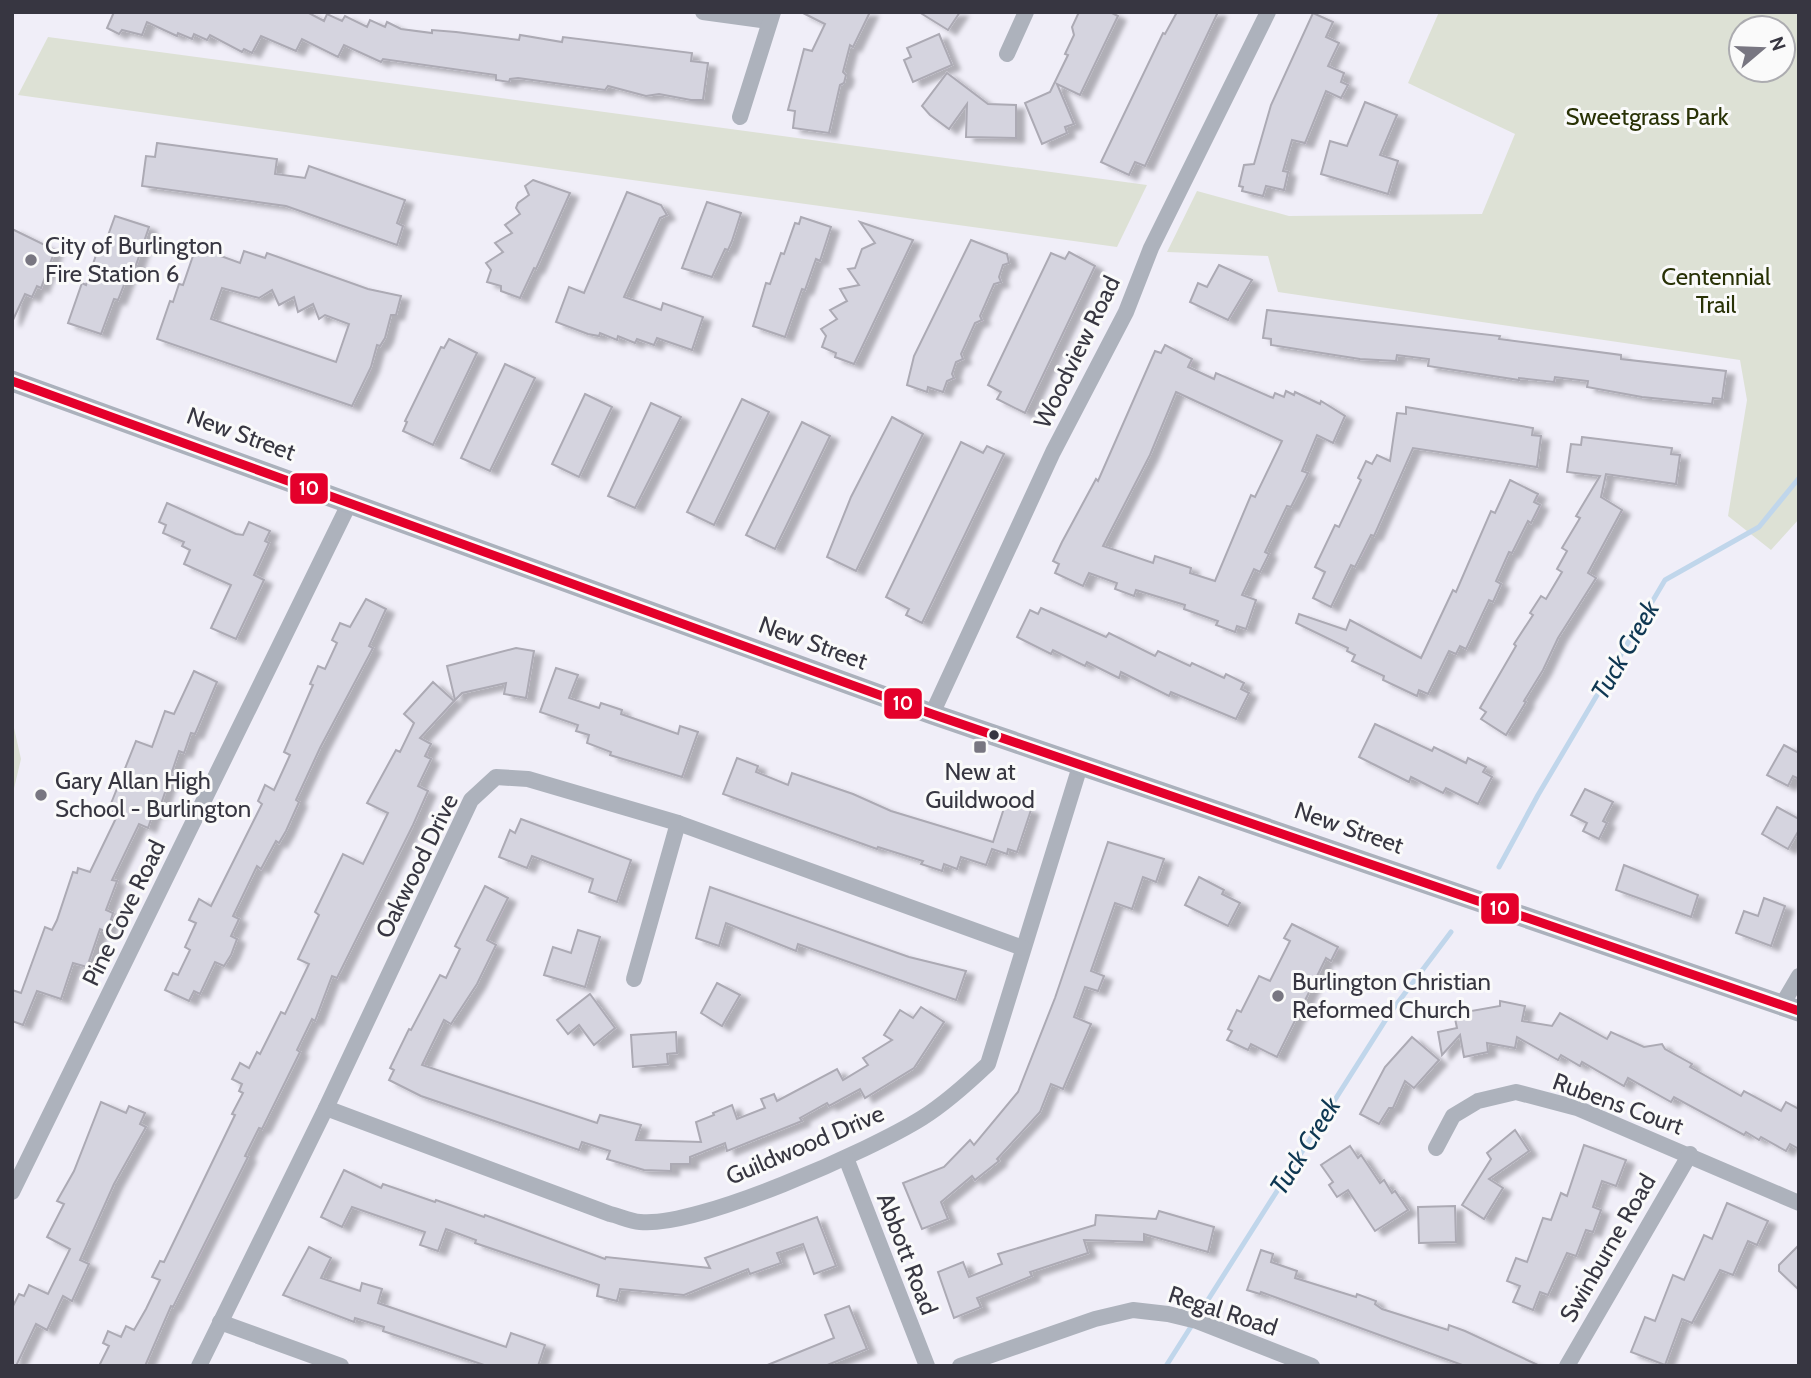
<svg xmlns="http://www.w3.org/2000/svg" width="1811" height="1378" font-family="Cabin,sans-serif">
  <defs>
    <filter id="shadow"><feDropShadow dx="8" dy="4.5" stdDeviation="2" flood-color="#0004"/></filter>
  </defs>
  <rect width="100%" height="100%" fill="#f0eef8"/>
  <g fill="#dde1d5" fill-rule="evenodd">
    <path d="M1439,12H1799V519L1771,550L1728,516L1747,400L1740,360L1278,292L1268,256L1167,252L1197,191L1289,216L1482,214L1515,134L1408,83ZM1741,28H1783V70H1741Z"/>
    <path d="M48,37L1147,185L1117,247L18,95Z"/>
    <path d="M12,719L21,759L12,797Z"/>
  </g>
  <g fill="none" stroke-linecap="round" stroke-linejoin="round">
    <g stroke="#c0d6eb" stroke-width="5">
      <path d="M1499,867L1538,795L1665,580L1759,527L1799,478"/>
      <path d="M1166,1366L1390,1013L1451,932"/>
    </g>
  </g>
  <g fill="#d5d4df" stroke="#acaab4" stroke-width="2" fill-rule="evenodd" filter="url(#shadow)">
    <path d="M114,12H307L324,21L327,14L342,21L345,16L367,27L370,20L385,27L387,22L401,29L432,33V30L456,32L519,40L520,35L562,42L563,37L692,53L691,61L708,63L703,100H691L659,94L646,96L608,86L605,90L518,78L510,79L509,82L496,80V75L383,59L381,62L344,45L338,57L302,39L296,51L261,36L252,53L244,49L242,52L210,35L207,40L194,34L192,39L178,33L177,36L147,22L142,35L122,30L119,34L107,28Z"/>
    <path d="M801,12H870L853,47L850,45L843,72L846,75L844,83L840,85L829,133L793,128L795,111L788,110L804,49L812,51L825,24Z"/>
    <path d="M919,12H960L948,30Z"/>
    <path d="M1079,12H1110L1118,16L1080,95L1057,84L1074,124L1065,127L1067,133L1042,144L1025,103L1050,92L1068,55L1065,54L1074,35L1072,27Z"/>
    <path d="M1177,12H1218L1145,166L1135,162L1129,175L1101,162L1163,33L1165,34Z"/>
    <path d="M1313,13L1333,22L1326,37L1339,43L1328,66L1344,73L1341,82L1348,85L1341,98L1326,91L1305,143L1292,140L1283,171L1288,172L1284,190L1266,186L1263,196L1242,191L1243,187L1239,186L1244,165L1254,164L1271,105Z"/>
    <path d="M939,34L952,65L913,82L904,60L911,57L907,48Z"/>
    <path d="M947,73L988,104L1016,105V138L966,137L967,104L949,129L930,115L922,106Z"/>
    <path d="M1365,102L1397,115L1380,155L1398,161L1388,194L1321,174L1330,141L1347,146Z"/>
    <path d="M157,143L277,159L275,174L305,178L309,166L405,200L397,223L403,226L397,245L286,206L142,186L146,156L155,157Z"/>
    <path d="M533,180L570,193L536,269L534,268L520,298L501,291V286L487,282L491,270L486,263L503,252L495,243L512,233L505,225L520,214L516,208L518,203L529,195L525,186Z"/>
    <path d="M627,192L661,205L667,215L660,218L624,297L661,310L663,303L703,317L692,350L657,338L654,345L637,339L635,343L618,336L617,340L600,333L599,336L588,334L556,322L569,287L584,293Z"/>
    <path d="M707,202L741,213L732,241L728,250L725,249L712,277L682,268Z"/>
    <path d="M115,216L149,227L135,268L131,267L118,300L114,299L101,334L68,323L82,283L86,285L98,249L101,250L106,241Z"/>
    <path d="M801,217L831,227L820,261L816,259L805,290L802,289L785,337L753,326L766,283L770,284L781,253L784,254L795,223L799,224Z"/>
    <path d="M860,222L913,240L854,364L835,357L836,353L822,347L826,336L821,329L837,319L830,310L847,301L840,289L859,285L848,269L855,268L862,249L875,243Z"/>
    <path d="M12,229L55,250L41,288L37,286L32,297L25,294L12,322Z"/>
    <path d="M971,240L1007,254L1009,263L1003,265L999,277L1001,282L994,284L980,316L982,320L975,323L961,354L963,359L956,362L952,374L954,378L947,381L943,392L928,387L927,392L907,385L914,356Z"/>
    <path d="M196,247L240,263L244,251L265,258L267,253L368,289L401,296L396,315H391L385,338L380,346L377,345L371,367L352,406L157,339L170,301L173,302L179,284L183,285ZM222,288L259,298L272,290L279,305L294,297L298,312L313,304L319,319L325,315L349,324L336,362L211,319Z"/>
    <path d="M1069,252L1095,266L1025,413L997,399L1001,392L988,385L1051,253L1065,259Z"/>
    <path d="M1219,265L1252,280L1228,320L1190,302L1198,283L1207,287Z"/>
    <path d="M1267,310L1500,336L1499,339L1621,355V359L1726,371L1722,399L1713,398L1712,404L1642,397L1587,387L1588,381L1555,377L1554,382L1519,378V380L1428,366L1429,359L1397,355L1396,361L1360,359L1271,345V339L1263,338Z"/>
    <path d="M449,339L477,353L433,445L403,431L407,422L405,421L441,347L444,348Z"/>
    <path d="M1165,345L1192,359L1188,367L1214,379L1216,373L1273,398L1275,393L1284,397L1286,391L1294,395L1295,392L1320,404L1321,401L1345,416L1333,443L1317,435L1302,471L1308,473L1291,507L1287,506L1265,552L1269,554L1260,572L1254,569L1242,595L1256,600L1246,629L1237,626L1235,632L1216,625L1218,621L1184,609L1185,605L1136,590L1134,596L1115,589L1117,583L1089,573L1083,586L1055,573L1059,564L1053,561L1062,542L1096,479L1098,481L1155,351L1161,353ZM1176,392L1282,441L1255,497L1251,495L1215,581L1190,573L1191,568L1155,556L1153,563L1103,546L1150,455Z"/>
    <path d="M505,364L535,378L490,471L461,458Z"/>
    <path d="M585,394L612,407L579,477L552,464Z"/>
    <path d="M742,399L769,412L714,525L687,512Z"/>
    <path d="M651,403L681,417L635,508L608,496Z"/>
    <path d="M1406,407L1533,428L1532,435L1541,436L1537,467L1413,448L1374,536L1371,535L1355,567L1351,565L1331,607L1313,598L1325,572L1315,567L1335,525L1339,527L1361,480L1358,478L1366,461L1372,464L1377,455L1390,461L1397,413L1406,414Z"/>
    <path d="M892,417L923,434L856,571L827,557L851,497Z"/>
    <path d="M802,422L830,436L775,549L746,535Z"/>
    <path d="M1582,437L1672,448L1671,454L1680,455L1676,484L1606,474L1601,497L1622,510L1588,573L1596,578L1558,638L1543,670L1524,701L1526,702L1506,735L1481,719L1486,712L1480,708L1516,646L1514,644L1533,615L1530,613L1541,596L1546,599L1562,572L1557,569L1567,551L1562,548L1580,518L1576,516L1600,476L1567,472L1571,444L1581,445Z"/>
    <path d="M961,442L983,453L987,446L1004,454L922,623L906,615L909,609L886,597Z"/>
    <path d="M1510,480L1538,494L1534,502L1540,505L1531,523L1528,521L1512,553L1509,552L1496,581L1501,584L1493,602L1489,600L1466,649L1460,646L1456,654L1449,651L1428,694L1419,690L1417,696L1383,680L1384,676L1352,661L1355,655L1347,651L1348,648L1296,623L1299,614L1346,630L1350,620L1421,658L1453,590L1456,592L1491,511L1495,513Z"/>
    <path d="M167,503L236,534L243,535L249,522L270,531L265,541L269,543L254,575L264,580L236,639L211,628L231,585L184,564L190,550L182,546L184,542L163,533L166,525L159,522Z"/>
    <path d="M366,599L386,609L369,646L373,648L320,748L296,800L299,802L286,831L279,843L276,841L261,869L257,866L233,916L239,919L231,936L237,939L231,955L224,966L215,962L200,994L194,991L189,1001L165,990L173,973L178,975L190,950L185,947L196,923L189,920L199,899L211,906L262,804L258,801L265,785L274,790L290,755L284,752L313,685L310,684L318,666L325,669L337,643L332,640L340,623L350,627Z"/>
    <path d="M1041,608L1106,637L1109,633L1155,656L1158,651L1190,666L1192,663L1224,678L1226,674L1244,683L1241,689L1249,693L1236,719L1171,692L1169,696L1121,672L1119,678L1087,662L1085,666L1053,650L1051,654L1017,637L1030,610L1038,614Z"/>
    <path d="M516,648L534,651L526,698L504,694L506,683L462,693L455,700L447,666Z"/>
    <path d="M556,668L578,675L569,698L599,708L601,703L622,710L621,714L678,734L680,726L698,732L682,777L610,755L611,752L587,743L589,735L576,731L578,725L540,712Z"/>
    <path d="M194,671L217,682L195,734L191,733L184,753L179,751L158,813L154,811L148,828L139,824L112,880L117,881L106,910L113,913L107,932L100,929L87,967L73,963L61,999L37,991L23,1025L12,1021V990L21,993L45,927L52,930L57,920L73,872L77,873L78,868L90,872L118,814L108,811L136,741L152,747L165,711L174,714Z"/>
    <path d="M433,682L454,701L420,738L431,744L425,756L431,759L418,786L428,791L413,825L337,978L332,976L315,1021L312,1019L297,1050L300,1052L262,1129L259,1128L245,1156L248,1157L173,1307L171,1306L145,1366H99L109,1346L103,1343L108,1331L121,1337L126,1326L134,1330L146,1309L160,1280L152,1277L160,1261L164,1262L235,1115L232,1114L243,1093L239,1091L242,1084L232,1079L240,1063L249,1068L257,1052L260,1054L281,1012L285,1014L309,964L298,959L319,915L315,912L343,854L363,864L388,813L367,803L396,750L400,752L414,723L404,714Z"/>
    <path d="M1375,724L1432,751L1434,747L1466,763L1468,758L1486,767L1483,772L1492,777L1478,804L1446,788L1443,793L1411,777L1409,782L1359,757Z"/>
    <path d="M1784,745L1799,753V779L1793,776L1788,786L1767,775Z"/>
    <path d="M737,758L758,766L756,772L788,785L792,773L853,794L891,811L993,842L1006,802L1031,810L1017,852L1008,849L1007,854L992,849L986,865L961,857L957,869L944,864L942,871L921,864L923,861L878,847L877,849L723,794Z"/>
    <path d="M1585,789L1613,802L1603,821L1607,823L1599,839L1583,831L1587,823L1571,815Z"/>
    <path d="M1777,807L1799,819V830L1788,849L1762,834Z"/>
    <path d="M521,819L631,860L617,902L589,892L593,879L532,856L527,868L499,857L510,830L515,833Z"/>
    <path d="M1108,842L1164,859L1156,882L1143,877L1132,909L1115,903L1091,971L1104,976L1098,991L1085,987L1074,1017L1091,1024L1063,1089L1051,1084L1040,1112L997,1159L999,1161L975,1180L972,1176L941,1202L948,1219L922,1229L903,1183L944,1167L970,1140L974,1145L1018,1092L1055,998Z"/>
    <path d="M1624,865L1698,895L1691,917L1616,890Z"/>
    <path d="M1199,877L1224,890L1222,894L1240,903L1228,926L1185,905Z"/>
    <path d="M485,886L508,898L487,940L496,945L477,984L451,1024L444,1020L422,1065L597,1123L600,1115L641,1125L636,1140L701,1142L696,1122L714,1115L713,1113L732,1105L737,1119L765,1108L761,1099L774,1094L777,1101L837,1069L843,1080L868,1065L863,1058L892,1040L884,1035L900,1010L913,1018L921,1007L944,1022L914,1068L865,1098L860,1089L829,1106L827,1103L800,1118L802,1121L727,1151L725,1143L690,1157V1164H671V1171L644,1170L607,1159L610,1151L582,1142L579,1150L421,1096L389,1080L394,1070L390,1068L409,1029L411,1030L440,975L446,978L460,949L455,946Z"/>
    <path d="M710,887L909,957L966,971L956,1000L798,944L796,951L726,923L719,946L696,938Z"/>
    <path d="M1764,898L1785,906L1771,946L1736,933L1744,911L1758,916Z"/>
    <path d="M1292,924L1338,947L1331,961L1326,958L1277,1057L1251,1044L1248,1050L1227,1040L1232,1031L1228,1029L1237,1010L1241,1012L1259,976L1270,981L1290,941L1284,938Z"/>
    <path d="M578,930L600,937L585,987L544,975L553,947L571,953Z"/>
    <path d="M717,983L740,995L722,1026L701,1013Z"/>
    <path d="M590,994L615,1028L594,1045L579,1025L568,1034L557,1020Z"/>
    <path d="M1500,1001L1525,1006L1522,1021L1552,1026L1560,1013L1607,1039L1611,1032L1644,1047L1662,1044L1665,1049L1692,1064L1690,1067L1741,1096L1744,1091L1781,1111L1786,1102L1799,1109V1149L1790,1144L1786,1151L1761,1137L1759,1140L1746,1132L1744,1135L1674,1097L1671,1102L1628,1078L1624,1086L1582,1062L1580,1066L1561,1055L1558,1060L1517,1037L1515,1048L1487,1043L1488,1052L1464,1057L1460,1035L1442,1055L1438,1032L1457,1028L1454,1014L1500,1006Z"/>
    <path d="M676,1032L677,1053L667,1054L668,1064L633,1067L631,1035Z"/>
    <path d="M1412,1037L1439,1060L1414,1088L1405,1081L1393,1108H1389L1379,1124L1360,1114L1385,1067Z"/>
    <path d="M101,1102L126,1113L129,1106L145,1113L140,1124L146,1127L114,1184L80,1260L89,1264L72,1301L63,1296L47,1330L36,1324L16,1366H12V1308L19,1294L24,1296L29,1285L48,1294L70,1249L47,1237L64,1204L57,1201L74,1171Z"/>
    <path d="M1515,1130L1529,1151L1489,1179L1503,1188L1484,1219L1462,1205L1491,1159L1487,1153Z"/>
    <path d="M1584,1145L1626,1160L1616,1186L1602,1181L1593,1207L1601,1210L1593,1232L1586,1230L1576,1256L1567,1253L1548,1295L1540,1292L1533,1310L1513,1302L1520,1286L1507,1281L1516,1258L1527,1262L1543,1218L1551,1220L1561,1193L1567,1196Z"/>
    <path d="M1350,1146L1358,1158L1361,1155L1380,1183L1384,1180L1392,1193L1395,1191L1408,1210L1375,1231L1348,1190L1337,1197L1329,1185L1333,1182L1321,1165Z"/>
    <path d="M344,1170L381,1188L383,1184L435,1202L436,1200L484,1217L485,1215L605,1259L606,1257L710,1268L705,1258L817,1217L836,1266L814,1274L803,1244L777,1253L781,1263L750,1274L748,1269L684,1295L620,1289L617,1301L597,1296L599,1285L475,1243L476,1240L446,1229L438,1251L420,1245L425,1232L352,1207L342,1227L321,1217Z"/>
    <path d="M1727,1203L1768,1221L1757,1245L1748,1241L1733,1275L1720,1270L1692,1323L1682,1319L1665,1365L1631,1352L1645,1317L1655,1321L1673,1275L1684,1280L1704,1235L1712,1239Z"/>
    <path d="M1455,1206L1456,1242L1419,1243L1418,1207Z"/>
    <path d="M1159,1211L1214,1227L1208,1252L1144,1234V1242L1084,1240L1088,1253L1030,1272L1032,1276L977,1298L981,1307L954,1318L938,1272L963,1262L969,1277L1002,1264L998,1254L1095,1225L1096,1215L1156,1219Z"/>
    <path d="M1799,1245V1290L1779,1271V1265Z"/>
    <path d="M309,1247L331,1258L321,1278L360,1291L362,1283L382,1289L378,1303L506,1347L511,1333L545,1345L538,1366H487L383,1331L384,1327L355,1318L354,1322L283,1295Z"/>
    <path d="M1261,1250L1273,1254L1271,1262L1297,1271L1295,1278L1356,1297L1357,1294L1376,1301L1375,1304L1382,1309L1448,1330L1449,1325L1465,1331L1540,1366H1465L1261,1292L1260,1294L1247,1290Z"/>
    <path d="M849,1306L867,1349L825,1366H765L834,1338L825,1315Z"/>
  </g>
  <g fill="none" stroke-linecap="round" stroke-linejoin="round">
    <g stroke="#adb2bc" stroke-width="16">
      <path d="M703,12L769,21"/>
      <path d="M1007,54L1026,12"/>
      <path d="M740,117L773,12"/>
      <path d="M932,714L1053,452L1126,312L1151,248L1268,12"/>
      <path d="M634,979L678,823"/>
      <path d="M1782,1005L1799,976"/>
      <path d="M326,1108L610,1214C619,1216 630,1221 640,1222C697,1228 871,1150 922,1118C946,1103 968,1083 988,1064L1081,763"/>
      <path d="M1436,1148L1453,1116L1478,1101L1516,1092L1577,1108L1799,1203"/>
      <path d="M846,1158L927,1366"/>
      <path d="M12,1192L350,502"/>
      <path d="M220,1322L341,1366"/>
      <path d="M199,1366L326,1108L471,800L496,777L528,779L678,823L1023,948"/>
      <path d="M960,1366L1095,1319L1133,1310L1168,1314L1197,1321L1312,1366"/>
      <path d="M1567,1366L1690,1154"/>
    </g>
    <path stroke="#abb1bc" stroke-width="21" d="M12,381L932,714L1799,1011"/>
    <g stroke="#fafafa" stroke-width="14">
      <path id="bus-1" d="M12,381L932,714L1799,1011"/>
    </g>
    <use href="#bus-1" stroke="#e4002b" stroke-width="9"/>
  </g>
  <g fill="#787681" stroke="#fafafa" stroke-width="2.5">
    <circle cx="31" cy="260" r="7"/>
    <rect x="973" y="740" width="14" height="14" rx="3.5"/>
    <circle cx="41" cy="795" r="7"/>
    <circle cx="1278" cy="996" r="7"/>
  </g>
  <circle fill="#373641" stroke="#fafafa" stroke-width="2.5" cx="994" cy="735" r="6"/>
  <g text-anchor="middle" stroke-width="6" stroke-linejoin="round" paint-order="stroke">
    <g font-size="24" fill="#293206" stroke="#fafafa">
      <text x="1647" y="125">Sweetgrass Park</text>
      <text x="1716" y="285">Centennial<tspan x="1716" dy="28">Trail</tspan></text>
    </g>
    <g font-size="24" fill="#373641" stroke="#fafafa" text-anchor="start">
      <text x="45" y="254">City of Burlington<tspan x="45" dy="28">Fire Station 6</tspan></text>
      <text x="980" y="780" text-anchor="middle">New at<tspan x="980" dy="28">Guildwood</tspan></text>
      <text x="55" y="789">Gary Allan High<tspan x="55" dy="28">School - Burlington</tspan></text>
      <text x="1292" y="990">Burlington Christian<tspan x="1292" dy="28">Reformed Church</tspan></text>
    </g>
    <g font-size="24" fill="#373641" stroke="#fafafa">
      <text transform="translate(1077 352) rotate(-64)" y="8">Woodview Road</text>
      <text transform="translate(241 434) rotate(20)" y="8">New Street</text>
      <text transform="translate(813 643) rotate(20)" y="8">New Street</text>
      <text transform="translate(1349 828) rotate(19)" y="8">New Street</text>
      <text transform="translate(417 866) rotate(-64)" y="8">Oakwood Drive</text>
      <text transform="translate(124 913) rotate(-64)" y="8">Pine Cove Road</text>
      <text transform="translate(1618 1104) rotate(20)" y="8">Rubens Court</text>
      <text transform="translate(805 1145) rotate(-23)" y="8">Guildwood Drive</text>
      <text transform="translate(1608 1248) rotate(-60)" y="8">Swinburne Road</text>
      <text transform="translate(907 1254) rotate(69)" y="8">Abbott Road</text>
      <text transform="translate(1223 1311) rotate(18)" y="8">Regal Road</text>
    </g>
    <g font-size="26" font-style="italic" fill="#0e3752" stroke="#fafafa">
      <text transform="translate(1625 650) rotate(-60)" y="9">Tuck Creek</text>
      <text transform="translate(1305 1146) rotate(-58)" y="9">Tuck Creek</text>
    </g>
  </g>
  <g stroke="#fafafa" stroke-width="2.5">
    <rect x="289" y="472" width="40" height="33" rx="7" fill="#e4002b"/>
    <rect x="883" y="687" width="40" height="33" rx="7" fill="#e4002b"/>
    <rect x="1480" y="892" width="40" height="33" rx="7" fill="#e4002b"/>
  </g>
  <g font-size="19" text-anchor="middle" font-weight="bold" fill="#fff">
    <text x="309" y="495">10</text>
    <text x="903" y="710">10</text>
    <text x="1500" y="915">10</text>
  </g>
  <rect width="1811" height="1378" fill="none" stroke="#373641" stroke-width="28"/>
  <g transform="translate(1762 49) rotate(71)"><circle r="33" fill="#fafafa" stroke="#acacb0" stroke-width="2"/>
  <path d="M0-5L12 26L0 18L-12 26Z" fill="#787681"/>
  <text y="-10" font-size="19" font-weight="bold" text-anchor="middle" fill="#373641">N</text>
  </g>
</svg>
